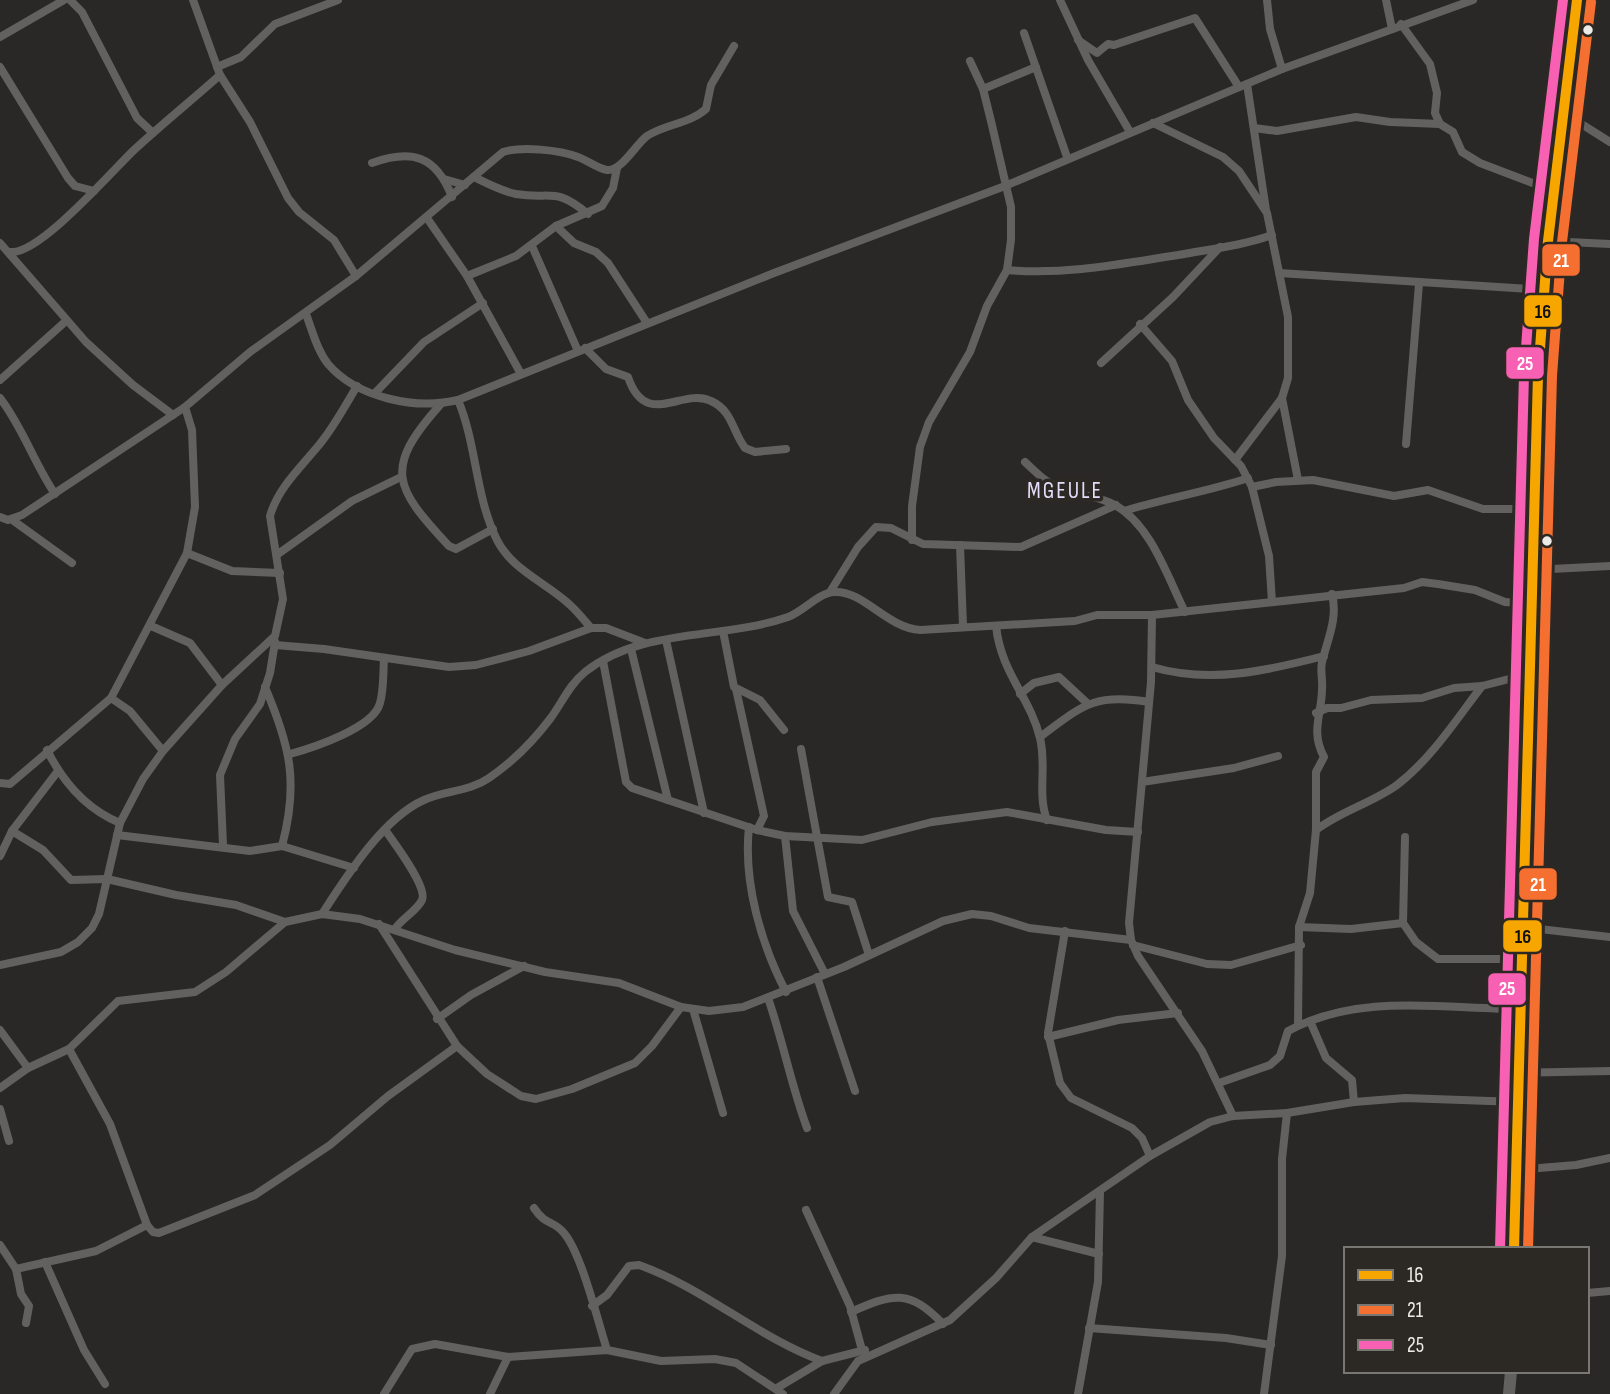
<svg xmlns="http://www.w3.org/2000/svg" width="1610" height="1394" font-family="'Sofia Sans Condensed',sans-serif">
  <rect width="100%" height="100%" fill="#2a2826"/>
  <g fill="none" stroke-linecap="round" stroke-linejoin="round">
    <path stroke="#796a46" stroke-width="2.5" d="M1526,427L1538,227L1555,90L1570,10"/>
    <g stroke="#626160" stroke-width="8">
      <path d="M70,0L82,12L137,118L153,133"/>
      <path d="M193,0L220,75L250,122L288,198L299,212L334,240L356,276"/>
      <path d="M1060,0L1088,60L1130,132"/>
      <path d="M1267,0L1270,29L1282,69"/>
      <path d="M1386,0L1392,29"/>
      <path d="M1401,24L1430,64L1437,93L1435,113L1440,124L1453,132L1462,152L1480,163L1556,192"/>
      <path d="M1024,33L1067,157"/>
      <path d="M0,37L64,0"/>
      <path d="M1078,40L1097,53L1108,44L1114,45L1195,18L1239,87"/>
      <path d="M0,67L68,178L75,186L94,191"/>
      <path d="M217,67L241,57L275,24L338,0"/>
      <path d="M1247,84L1266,210"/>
      <path d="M983,89L1036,67"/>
      <path d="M1564,113L1610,142"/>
      <path d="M1153,123L1223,157L1239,171L1267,213L1288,317V378L1282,398L1235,460"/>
      <path d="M1254,128L1277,131L1356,117L1390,122L1440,124"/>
      <path d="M372,163C411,149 436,155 452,197"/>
      <path d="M474,177C488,184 501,191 516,194C552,200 554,186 588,214"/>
      <path d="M444,179L465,185"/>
      <path d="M427,218L467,276L521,374"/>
      <path d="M556,226L574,243L596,252L608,263L647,323"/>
      <path d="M1548,241L1610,244"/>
      <path d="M0,243L86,342L133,385L173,415"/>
      <path d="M532,246L578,351"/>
      <path d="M11,252C40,254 111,172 134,150C162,124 192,100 220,75"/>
      <path d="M1007,270C1066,275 1120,264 1178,255C1210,249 1241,246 1272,235"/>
      <path d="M1279,273L1544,290"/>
      <path d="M467,276L516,256L556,226L602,206L613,188L617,168"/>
      <path d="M306,314C312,330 317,350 328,364C357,398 416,410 458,400L774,273L1005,186L1282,69L1473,0"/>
      <path d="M1140,324L1172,361L1188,400L1214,438L1241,466L1252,487L1269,556L1272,602"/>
      <path d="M585,348L606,369L628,377C646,430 682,387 711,401C733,411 732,431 745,448L755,452L786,449"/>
      <path d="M1101,363L1173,297L1220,247"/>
      <path d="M0,380L66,321"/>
      <path d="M375,393L424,342L483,303"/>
      <path d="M0,398C23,428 34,463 55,494"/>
      <path d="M1282,398L1298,480"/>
      <path d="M458,400C477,445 475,496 497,540C512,570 545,582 569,604C577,611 584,620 591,628"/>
      <path d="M440,405C383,469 394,487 449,546L456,549L493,529"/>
      <path d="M1406,444L1419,284"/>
      <path d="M1025,462C1036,472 1045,482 1059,488C1077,495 1097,495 1115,505C1151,525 1167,576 1185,612"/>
      <path d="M1252,487L1276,482L1313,480L1394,496L1428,490L1483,509H1533"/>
      <path d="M1124,511C1165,498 1207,492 1248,478"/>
      <path d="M0,517L8,520L22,515L185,407L250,352L356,276L503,152C521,146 560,150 578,157C587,160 598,169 607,170C621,172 636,144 647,136C665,124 689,124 706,109L711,85L734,46"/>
      <path d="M11,519L72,563"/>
      <path d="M912,540V506L920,447L929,422L970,352L987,306L1007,270L1011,240V207L991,121L983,89L970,61"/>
      <path d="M960,545L963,626"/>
      <path d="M187,553L232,571L280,573"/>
      <path d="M278,554L352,501L401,477"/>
      <path d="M1532,570L1610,566"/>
      <path d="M830,592L858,547L876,527L891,528L923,544L1021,547L1116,505"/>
      <path d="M1152,615L1151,682L1129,923L1131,940L1138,956L1202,1051L1233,1116"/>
      <path d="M151,626L190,643L222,685"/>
      <path d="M996,626C1001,673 1030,697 1040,738C1047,766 1037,794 1047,820"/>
      <path d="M723,631L734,687L760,700L784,730"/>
      <path d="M666,640L704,813"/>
      <path d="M275,645L324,649L449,667L476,665L529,651L591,628H606L645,643"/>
      <path d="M631,649L668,800"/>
      <path d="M603,661L626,782L632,788L757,830L785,836L862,840L932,822L1007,812L1106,830L1138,832"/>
      <path d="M1152,667C1210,684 1266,671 1324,656"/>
      <path d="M265,687C290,746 299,782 282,846"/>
      <path d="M736,689L764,816L757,830"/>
      <path d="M1020,694L1034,683L1059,677L1087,703"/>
      <path d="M111,698L130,711L163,751"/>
      <path d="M1316,713L1327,708H1341L1371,700L1422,698L1454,688L1482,686L1528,674"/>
      <path d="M1040,737C1083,705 1094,693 1149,702"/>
      <path d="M801,749L828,897L852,902L869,955"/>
      <path d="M47,750C63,782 86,809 120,823"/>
      <path d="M290,754C312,748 374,728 380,703C384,689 383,673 384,659"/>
      <path d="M1142,782L1234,768L1278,756"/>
      <path d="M0,783L10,784L111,698L187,553L195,507L192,430L185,407"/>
      <path d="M749,827C743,882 761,944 786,992"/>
      <path d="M1316,830C1341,811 1372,803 1397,785C1431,759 1456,720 1482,686"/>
      <path d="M12,831L43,850L71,880L107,879L176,895L236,905L285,922"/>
      <path d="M386,831C394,843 428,887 422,900C417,911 402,918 395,929"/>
      <path d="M117,835L250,851L282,846L354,868"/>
      <path d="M785,836L793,911L825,974"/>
      <path d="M1405,837L1403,923L1416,942L1438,959H1522"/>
      <path d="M223,845L220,775L235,739L260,704L270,673L275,642"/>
      <path d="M0,856L12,831L58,771"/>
      <path d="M322,914C346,877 383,818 424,800C446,790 469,792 489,778C511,763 534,740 550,719C562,703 569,685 585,672C642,627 722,640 788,617C804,611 818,593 834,592C863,590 887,628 920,630L1075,621L1097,615H1152L1404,588L1422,582L1438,584L1475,590L1505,602L1532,604"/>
      <path d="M379,924L457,1046L487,1074L521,1096L536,1099L572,1089L635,1063L652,1046L681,1007"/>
      <path d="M1299,927L1351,929L1403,923"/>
      <path d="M1522,927L1610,937"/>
      <path d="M1065,931L1048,1033L1060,1083L1071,1098L1132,1128L1142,1138L1150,1156"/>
      <path d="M1133,945L1207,964L1231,965L1301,945"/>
      <path d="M0,965L61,952L78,942L92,928L99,914L120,823L143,779L163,751L222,685L275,636L283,599L270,516C278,488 300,468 319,445C334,427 345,406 357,386"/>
      <path d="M817,977L855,1091"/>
      <path d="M768,998C783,1041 791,1085 807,1128"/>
      <path d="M693,1009L723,1113"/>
      <path d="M437,1019L471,995L524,966"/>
      <path d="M1310,1021L1326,1058L1352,1080L1354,1102"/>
      <path d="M1298,1025L1299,927L1310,893L1316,830V772L1324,757C1310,731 1322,714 1322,689C1323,680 1320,671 1322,662C1328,638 1338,618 1332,594"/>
      <path d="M0,1030L28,1068"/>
      <path d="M1048,1037L1118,1020L1178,1013"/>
      <path d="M69,1049L110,1124L147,1225L153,1232L159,1233L255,1195L330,1145L388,1096L457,1046"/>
      <path d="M1518,1073L1610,1071"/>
      <path d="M1219,1083L1270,1065L1280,1056L1288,1031C1360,992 1443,1009 1521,1009"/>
      <path d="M0,1088L28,1068L69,1049L118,1001L195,992L226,972L285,922L322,914L360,919L455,950L545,972L619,983L681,1007L709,1011L743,1007L844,967L943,921L972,914L991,916L1029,928L1131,940"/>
      <path d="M0,1109L9,1141"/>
      <path d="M1515,1170L1576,1165L1610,1158"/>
      <path d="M534,1208C545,1225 554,1221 563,1232C581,1251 598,1322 607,1350"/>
      <path d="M806,1210L850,1306L862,1350"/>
      <path d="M1032,1237L1099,1254"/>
      <path d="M0,1245L16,1269L21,1294L29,1306L26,1323"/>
      <path d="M45,1262L84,1350L105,1384"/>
      <path d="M16,1269L96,1251L147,1225"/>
      <path d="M1587,1293L1610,1291"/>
      <path d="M592,1306L607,1295L629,1266L639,1265C704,1288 757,1337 822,1361"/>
      <path d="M851,1312C894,1293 909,1289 943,1324"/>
      <path d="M1089,1328L1226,1338L1271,1345"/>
      <path d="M777,1388L822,1361L865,1350"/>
      <path d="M384,1394L412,1349L435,1344L508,1357L607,1350L661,1361L715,1359L736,1363L783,1394"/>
      <path d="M490,1394L508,1357"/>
      <path d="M834,1394L858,1361L950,1320L996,1278L1032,1237L1150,1156L1210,1122L1233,1116L1287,1113L1354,1102L1405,1098L1518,1102"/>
      <path d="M1078,1394L1098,1282L1100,1191"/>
      <path d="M1264,1394L1282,1256V1159L1287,1113"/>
    </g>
    <g stroke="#626160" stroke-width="12">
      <path d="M1514,1249L1538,375L1548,241L1577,0"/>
      <path d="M1509,1394L1511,1371"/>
    </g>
    <g stroke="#2c2924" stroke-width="16">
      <path id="bus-1" d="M1514,1249L1538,375L1548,241L1577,0"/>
    </g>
    <g stroke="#2c2924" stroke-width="16">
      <path id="bus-2" d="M1528,1249L1552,376L1562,242L1591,2"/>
    </g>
    <g stroke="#2c2924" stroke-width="16">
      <path id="bus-3" d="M1500,1249L1524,375L1534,239L1563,0"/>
    </g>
    <use href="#bus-1" stroke="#f7a600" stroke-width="10"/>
    <use href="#bus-2" stroke="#f46f30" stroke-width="10"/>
    <use href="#bus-3" stroke="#f860b3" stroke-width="10"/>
  </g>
  <g fill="#ecebe7" stroke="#2c2924" stroke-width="2.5">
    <circle cx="1588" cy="30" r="6"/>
    <circle cx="1547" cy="541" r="6"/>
  </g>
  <g text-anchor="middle" stroke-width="7" stroke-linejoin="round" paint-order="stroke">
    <g font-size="23" letter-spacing="2" fill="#e4ddfa" stroke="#2c2924">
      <text x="1065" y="498">MGEULE</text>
    </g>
  </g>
  <g stroke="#2c2924" stroke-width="2.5">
    <rect x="1541" y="243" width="40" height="34" rx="7" fill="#f46f30"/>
    <rect x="1523" y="294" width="40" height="34" rx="7" fill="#f7a600"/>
    <rect x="1505" y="346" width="40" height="34" rx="7" fill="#f860b3"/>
    <rect x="1518" y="867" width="40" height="34" rx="7" fill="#f46f30"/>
    <rect x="1502" y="919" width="41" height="34" rx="7" fill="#f7a600"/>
    <rect x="1487" y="972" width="40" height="34" rx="7" fill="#f860b3"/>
  </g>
  <g font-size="19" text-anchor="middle" font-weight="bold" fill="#fff">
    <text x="1561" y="267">21</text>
    <text x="1525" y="370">25</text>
    <text x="1538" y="891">21</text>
    <text x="1507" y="995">25</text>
  </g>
  <g font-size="19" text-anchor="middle" font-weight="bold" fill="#111">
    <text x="1543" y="318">16</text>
    <text x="1523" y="943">16</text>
  </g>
  <rect x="1344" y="1247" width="245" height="126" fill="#2c2924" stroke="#797772" stroke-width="2"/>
  <rect x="1358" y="1270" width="35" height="10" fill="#f7a600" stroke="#797772" stroke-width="2"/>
  <text x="1407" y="1282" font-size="21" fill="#ecebe7">16</text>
  <rect x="1358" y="1305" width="35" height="10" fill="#f46f30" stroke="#797772" stroke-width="2"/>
  <text x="1407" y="1317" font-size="21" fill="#ecebe7">21</text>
  <rect x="1358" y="1340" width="35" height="10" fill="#f860b3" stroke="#797772" stroke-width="2"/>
  <text x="1407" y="1352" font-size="21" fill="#ecebe7">25</text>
</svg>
